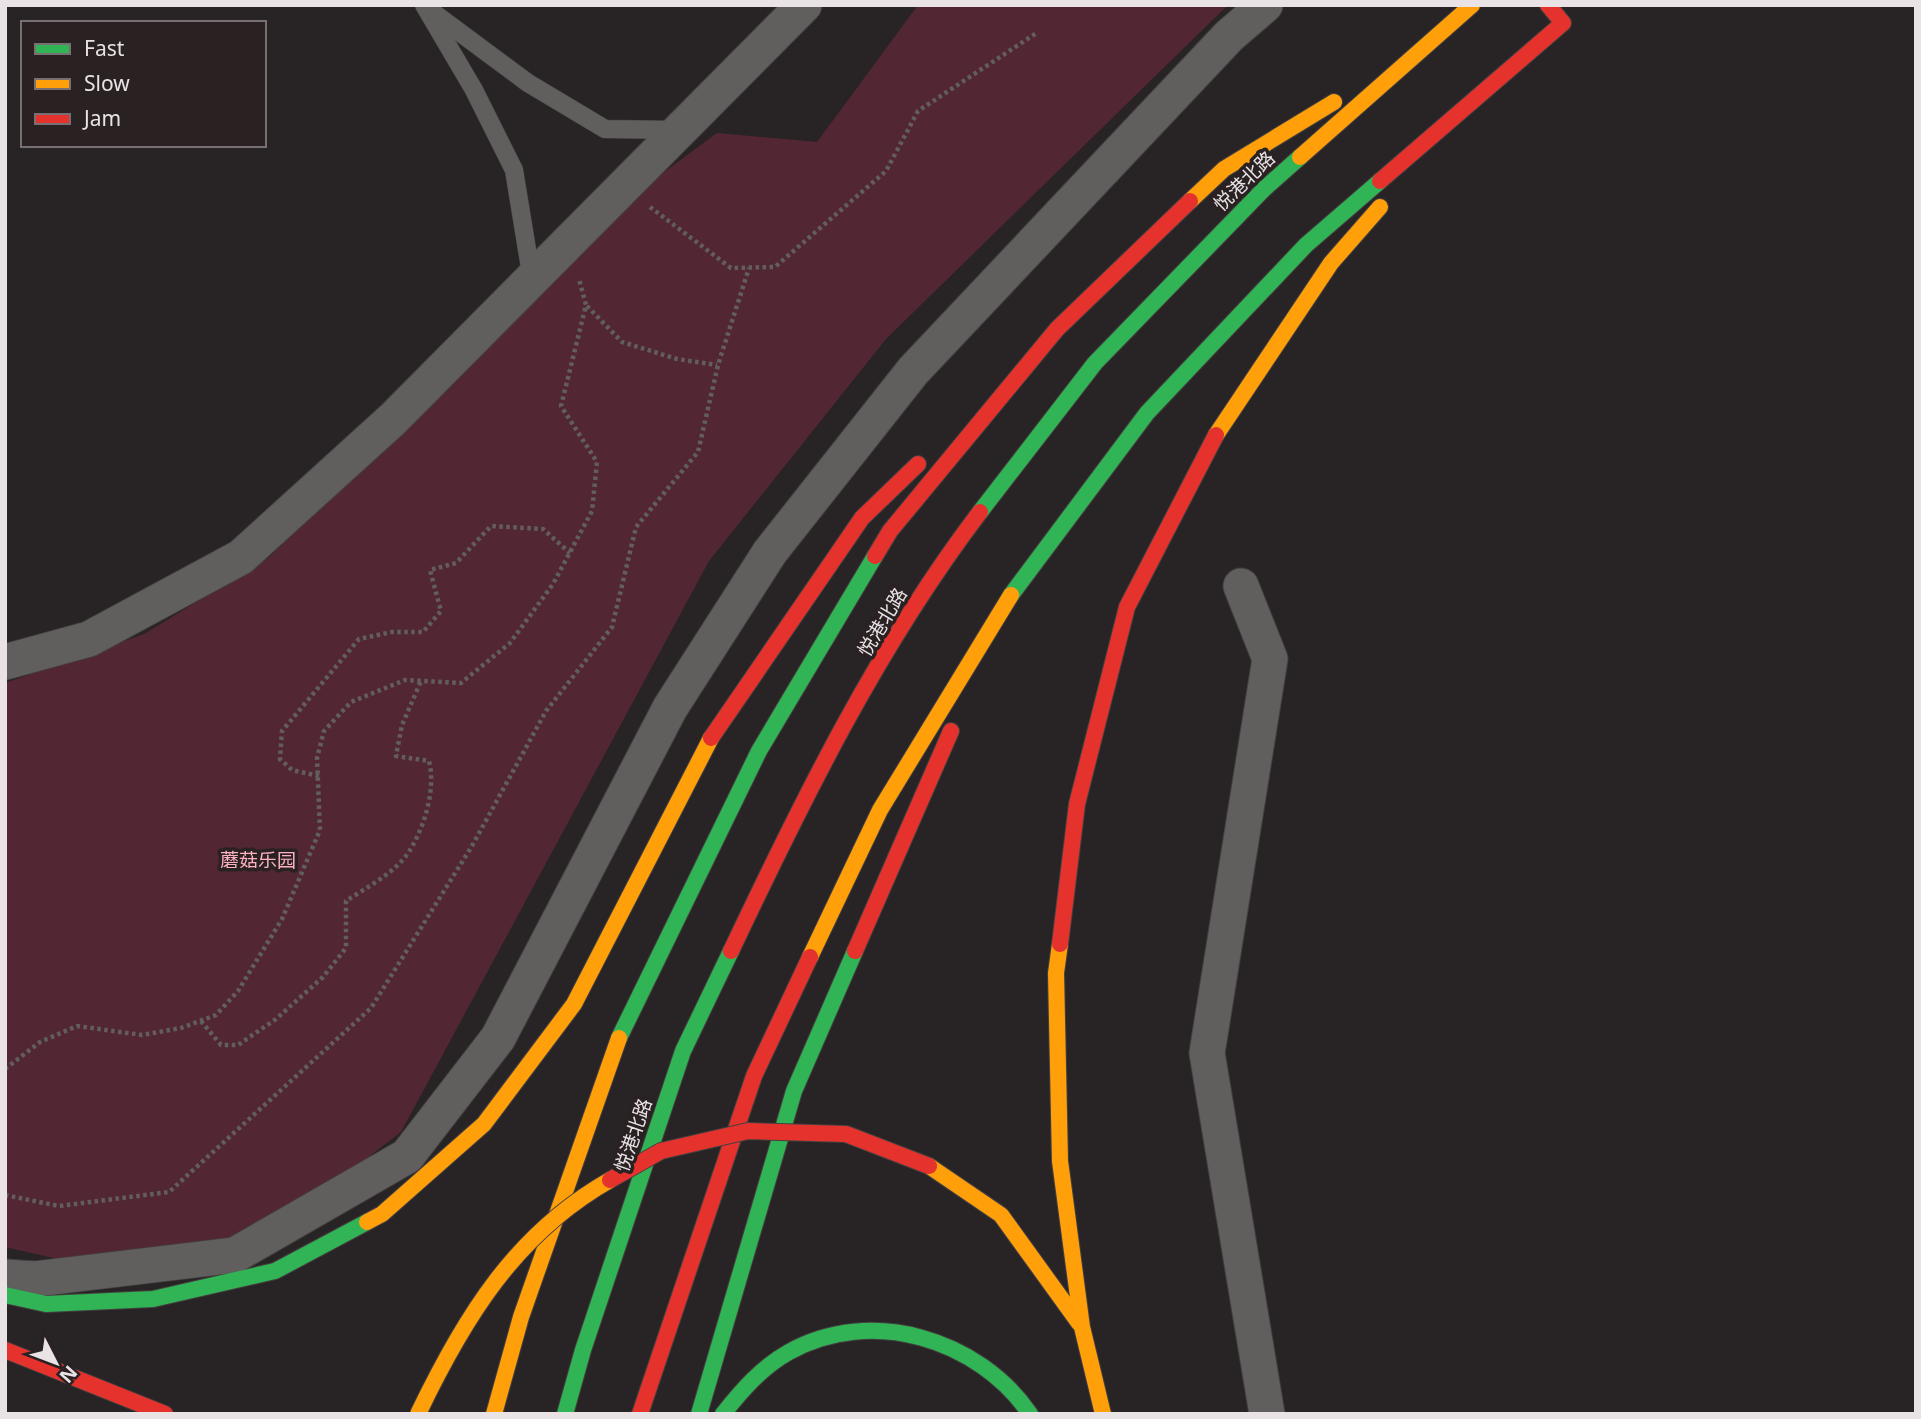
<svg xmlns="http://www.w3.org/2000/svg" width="1921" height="1419" font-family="'Noto Sans','Noto Sans SC',sans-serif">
  <rect width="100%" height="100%" fill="#282324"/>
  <path fill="#522733" d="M918,5H1228L886,339L709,561L401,1132L280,1225L160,1257L53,1258L5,1247V683L144,634L267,559L452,384L656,178L717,133L817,142Z"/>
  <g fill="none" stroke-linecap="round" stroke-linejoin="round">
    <g stroke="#444040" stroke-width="19">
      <g id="lane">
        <path d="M424,5L474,90L514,170L532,280"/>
        <path d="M435,14L528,83L605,129L679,130"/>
      </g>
    </g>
    <g stroke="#444040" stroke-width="37">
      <g id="street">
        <path d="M1241,586L1270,659L1207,1053L1267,1414"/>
        <path d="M5,662L89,639L241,557L393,419L804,5"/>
        <path d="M5,1277L35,1279L235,1255L407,1156L498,1038L670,708L770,552L913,371L1229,36L1265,5"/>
      </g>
    </g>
    <g stroke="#444040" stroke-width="18">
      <g id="fast">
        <path d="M980,512L1095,363L1264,189L1300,157"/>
        <path d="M1011,595L1147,413L1306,245L1380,181"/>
        <path d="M619,1038L759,751L875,556"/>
        <path d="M5,1295L46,1304L153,1299L275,1271L367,1222"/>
        <path d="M565,1414L583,1350L683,1051L731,951"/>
        <path d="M699,1414L794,1091L855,951"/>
        <path d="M723,1414C742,1390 762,1367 789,1352C871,1306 979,1339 1030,1414"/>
      </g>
    </g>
    <g stroke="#444040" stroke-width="18">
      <g id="slow">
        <path d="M1300,157L1472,5"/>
        <path d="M1190,201L1224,169L1334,102"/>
        <path d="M1216,435L1331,263L1380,207"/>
        <path d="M1060,944L1056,973L1060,1161L1082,1327L1103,1414"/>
        <path d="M810,957L880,810L1011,595"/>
        <path d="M929,1166L1001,1215L1079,1323"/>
        <path d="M367,1222L382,1214L484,1124L574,1004L711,738"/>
        <path d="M494,1414L521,1317L619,1038"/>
      </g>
    </g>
    <g stroke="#444040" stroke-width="18">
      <g id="jam">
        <path d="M1380,181L1563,23L1548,5"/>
        <path d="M875,556L890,531L1057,329L1190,201"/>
        <path d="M711,738L862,518L918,464"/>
        <path d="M1060,944L1077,804L1127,607L1216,435"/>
        <path d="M731,951C803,799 878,646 980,512"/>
        <path d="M855,951L951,731"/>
        <path d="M5,1350L165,1414"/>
        <path d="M640,1414L754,1076L810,957"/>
      </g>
    </g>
    <g stroke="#625e60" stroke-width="4.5" stroke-dasharray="3.5 3.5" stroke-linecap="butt">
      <path d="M650,207L731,268L775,267L886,171L918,111L1038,32"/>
      <path d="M587,306L622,342L677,359L717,365"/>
      <path d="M319,776L292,770L280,759L282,731L359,639L392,632H423L441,611L430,570L456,563L491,526L543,529L570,553"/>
      <path d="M201,1021L221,1045H238L276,1019L323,977L346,948V901C367,887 397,872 410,850C425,826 436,788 429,761L396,756L402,725L421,681"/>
      <path d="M5,1069L40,1042L77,1026L142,1035L181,1028L216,1015L238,991L282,919L320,830L317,758L324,731L351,702L405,680L461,683L510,643L553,584L592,511L597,462L561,406L586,305L579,279"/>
      <path d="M5,1195L59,1206L169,1192L371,1008L472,846L546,711L612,627L636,527L698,452L718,365L749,268"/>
    </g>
    <use href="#lane" stroke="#615e5e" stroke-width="18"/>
    <use href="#street" stroke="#615e5e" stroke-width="35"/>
    <use href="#fast" stroke="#30b455" stroke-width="16"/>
    <use href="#slow" stroke="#ff9f0a" stroke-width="16"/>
    <use href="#jam" stroke="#e5322d" stroke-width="16"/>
    <g stroke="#444040" stroke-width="18" stroke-linecap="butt">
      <path id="slow-bridge" d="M418,1414C464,1318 515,1234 610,1180"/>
    </g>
    <g stroke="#444040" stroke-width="18" stroke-linecap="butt">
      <path id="jam-bridge" d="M610,1180L661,1151L748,1131L846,1134L929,1166"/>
    </g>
    <use href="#slow-bridge" stroke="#ff9f0a" stroke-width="16"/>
    <use href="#jam-bridge" stroke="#e5322d" stroke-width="16"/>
  </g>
  <g text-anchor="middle" stroke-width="7" stroke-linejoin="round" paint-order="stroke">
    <g font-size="19" fill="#eae3e5" stroke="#2a2123">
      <text transform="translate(1244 181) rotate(-44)" y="7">悦港北路</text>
      <text transform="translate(882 622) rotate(-59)" y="7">悦港北路</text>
      <text transform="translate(633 1135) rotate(-71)" y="7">悦港北路</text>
    </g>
    <g font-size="19" fill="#fcb0c0" stroke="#2a2123">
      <text x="258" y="867">蘑菇乐园</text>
    </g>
  </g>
  <rect width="1921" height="1419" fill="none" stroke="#eae3e5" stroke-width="14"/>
  <rect x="21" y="21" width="245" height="126" fill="#2a2123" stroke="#776f71" stroke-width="2"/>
  <rect x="35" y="44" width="35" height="10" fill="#30b455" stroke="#776f71" stroke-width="2"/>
  <text x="84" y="56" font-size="21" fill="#eae3e5">Fast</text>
  <rect x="35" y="79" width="35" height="10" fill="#ff9f0a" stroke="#776f71" stroke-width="2"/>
  <text x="84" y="91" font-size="21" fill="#eae3e5">Slow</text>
  <rect x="35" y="114" width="35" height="10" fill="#e5322d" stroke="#776f71" stroke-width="2"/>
  <text x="84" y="126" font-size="21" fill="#eae3e5">Jam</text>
  <g transform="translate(56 1363) rotate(132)" stroke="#2a2123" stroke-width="5" paint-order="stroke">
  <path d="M0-5L12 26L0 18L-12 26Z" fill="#eae3e5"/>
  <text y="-10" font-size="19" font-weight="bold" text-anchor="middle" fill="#eae3e5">N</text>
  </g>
</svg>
